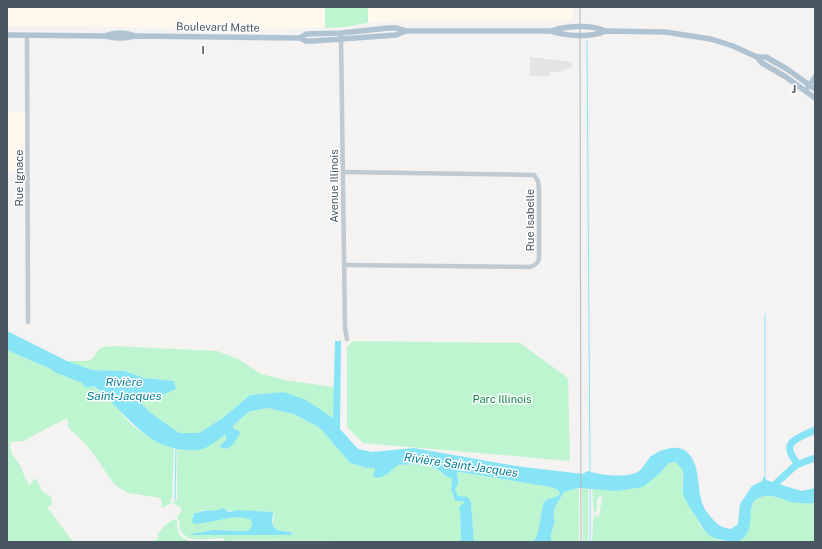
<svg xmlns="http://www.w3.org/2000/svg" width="822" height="549" font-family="'Public Sans',sans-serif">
  <rect width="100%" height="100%" fill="#f5f2f2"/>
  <g fill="#fef8ed">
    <path d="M7,7H573V21H390L324,27L277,29L7,26Z"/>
    <path d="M7,112H25V169L24,171H7Z"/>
  </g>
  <path fill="#e6e3e4" d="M530,57L572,62V68L567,69L559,72H550L549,76H530Z"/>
  <g fill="#bef5d1" fill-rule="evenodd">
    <path d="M325,7H368V23L344,27L325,28Z"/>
    <path d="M353,341L520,343L568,378L570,461L363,443L347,427V347Z"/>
    <path d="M113,346L217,351L238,359L261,374L285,380L334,387V418L284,392L250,395L224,417L199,433H179L151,413L138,400L156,398L173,381L144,378L125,371L92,370L67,361H87L93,358L99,349L104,347Z"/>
    <path d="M7,350L51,369L54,372L82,383L86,388L93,386C100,392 109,398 115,405C120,412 126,419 133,426C145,436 159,443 174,449L172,499H170L171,503L162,508L161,498L128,493L114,484L92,452L79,437L71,431L68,426V420L65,419L23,441L10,442C11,456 13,455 20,465C23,472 25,479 30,485L34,479H36L42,491L51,497L52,505L47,507L73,542H7Z"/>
    <path d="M267,408L294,414L320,428L350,463L367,468H374L385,476L397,465H420L437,469L445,476L451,478L452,480L451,489L455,501H463L465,504L460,511L461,542L236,540L228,542L224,540L223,538C208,538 181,546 179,524L180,523L177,517L182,511L179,506L172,503L177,500V457L178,449L193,451L202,449L226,434V440L219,447L227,449L233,426L248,412ZM202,510L273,512L274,514L272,524C276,532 283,531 291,532L292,535H191V534L213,530L247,531L250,529L252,524L251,520L247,517L193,516L194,513H198Z"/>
    <path d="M676,462L683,472L682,485L684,495L687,503L696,516L702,529L719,540L728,542H592L593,521L595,514H596L597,518L599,517L602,497L600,496L597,500V511L594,512L592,491L593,489L616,491L658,475L669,463Z"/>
    <path d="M460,472L551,487L558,490L560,493L558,496L546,500L543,504L538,532L534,542H474L471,502L468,497H458L455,489C460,483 458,480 457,473Z"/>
    <path d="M579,488V542H551V534L555,521C550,511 559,501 564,492Z"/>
    <path d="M582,488L588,489V542H583Z"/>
    <path d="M769,495C784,500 800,505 815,503V542H736C739,540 742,539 744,536C750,526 748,502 760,497C763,496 767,496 769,495Z"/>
    <path d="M174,519L177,521C178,525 177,527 178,531C182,544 197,541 208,541V542H153L154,540H156L159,536L157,535L164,526Z"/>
  </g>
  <g fill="#87e4f6">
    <path d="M7,331L67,361L92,370L125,371L144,378L174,381L176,389L156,398L138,400L151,413L179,433H199L224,417L250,395L284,392L306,400L333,418L335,341H341L340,429L358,449L372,452L414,448L516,466L583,474L587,471C601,475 622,478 636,473C642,470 646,462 650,457C657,451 673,445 682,449C703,459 695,490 704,507C705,511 709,514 711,517C717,525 722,528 731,529L738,524L740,504L752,486L762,481L765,474L766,480L801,491L815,488V503C807,504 799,503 791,502C781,499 771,493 761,497C741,503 761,532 737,542C732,544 727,541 722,540C705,537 703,527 695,515C690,508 685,501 683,493C682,486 684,479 683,472C682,469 678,465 676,462L669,463L658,475L643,487L616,491L578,488L564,492C559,501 550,511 555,521L551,534V542H534L538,532L543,504L546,500L558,496L560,493L558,490L551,487L460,472L457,473C458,481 460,483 455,489L458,496L468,497L471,502L474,542H461L460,511L459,507L464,503L463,501H455L451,489L452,480L451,478C444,477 443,472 437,469C428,464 408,464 398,465C390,471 384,480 374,477L373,474L375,470L374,468H367L350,463L320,428L294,414L267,408L248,412L233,426V428L240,432C238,439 233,445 227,449L219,447L226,440V434C219,439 211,446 203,449C197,451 190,450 184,450C144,447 123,409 94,386L86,388L82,383L54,372L51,369L7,350Z"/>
    <path d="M223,508L229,512L237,510L273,512C273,516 272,518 272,522C273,532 284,531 291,532L292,535H191V534L213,530L246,531L250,529L252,524L251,520C239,512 209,524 194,524L192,521L194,513H198C205,508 215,513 223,508Z"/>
  </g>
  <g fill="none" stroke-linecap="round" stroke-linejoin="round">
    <g stroke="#87e4f6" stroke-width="1">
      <path d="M587,41L590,472"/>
      <path d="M765,473V314"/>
      <path d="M590,487V542"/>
      <path d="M175,500L176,449"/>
    </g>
    <g stroke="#87e4f6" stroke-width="7">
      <path d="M798,464C779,442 796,439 815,430"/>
      <path d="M772,487L796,465L815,458"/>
    </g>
    <g stroke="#bfcad3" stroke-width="4.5">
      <path d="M27,35L28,322"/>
      <path d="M341,37L345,328L347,339"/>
      <path d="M343,172L534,175L538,181L539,190V259C537,264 535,265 530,267L344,265"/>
    </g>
    <g stroke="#b0c3d3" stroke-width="5.5">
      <path d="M551,31C565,36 591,38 605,31L665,32L711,39L733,46L757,57H766L787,69L815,89"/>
      <path d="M7,35L105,36C116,32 124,32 135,36"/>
      <path d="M105,36C116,39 124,39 135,36L300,38L306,41H314L396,35L406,31"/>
      <path d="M300,38L306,34L341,33L389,28H396L406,31H551C565,26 591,24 605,31"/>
      <path d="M757,57L762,63L786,77L815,98"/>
      <path d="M808,87L815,77"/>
    </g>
    <path stroke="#b4b8bd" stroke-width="1" d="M580,7L581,542"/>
  </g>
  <g text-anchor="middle" stroke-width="3" stroke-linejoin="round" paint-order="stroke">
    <g font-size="11" fill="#485762" stroke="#fff">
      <text transform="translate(218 27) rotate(1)" y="4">Boulevard Matte</text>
      <text transform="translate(19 178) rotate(-90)" y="4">Rue Ignace</text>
      <text transform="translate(334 186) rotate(-90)" y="4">Avenue Illinois</text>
      <text transform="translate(530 220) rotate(-90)" y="4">Rue Isabelle</text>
    </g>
    <g font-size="11" fill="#0e8845" stroke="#fff">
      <text x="502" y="403">Parc Illinois</text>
    </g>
    <g font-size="12" font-weight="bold" fill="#5e6368" stroke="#fff">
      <text x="203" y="54">I</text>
      <text x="794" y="93">J</text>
    </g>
    <g font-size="12" font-style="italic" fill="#03819b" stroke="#fff">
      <text x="124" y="386">Rivière<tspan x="124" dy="14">Saint-Jacques</tspan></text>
      <text transform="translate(461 465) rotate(8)" y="4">Rivière Saint-Jacques</text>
    </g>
  </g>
  <rect width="822" height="549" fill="none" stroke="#485762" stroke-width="16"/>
</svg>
